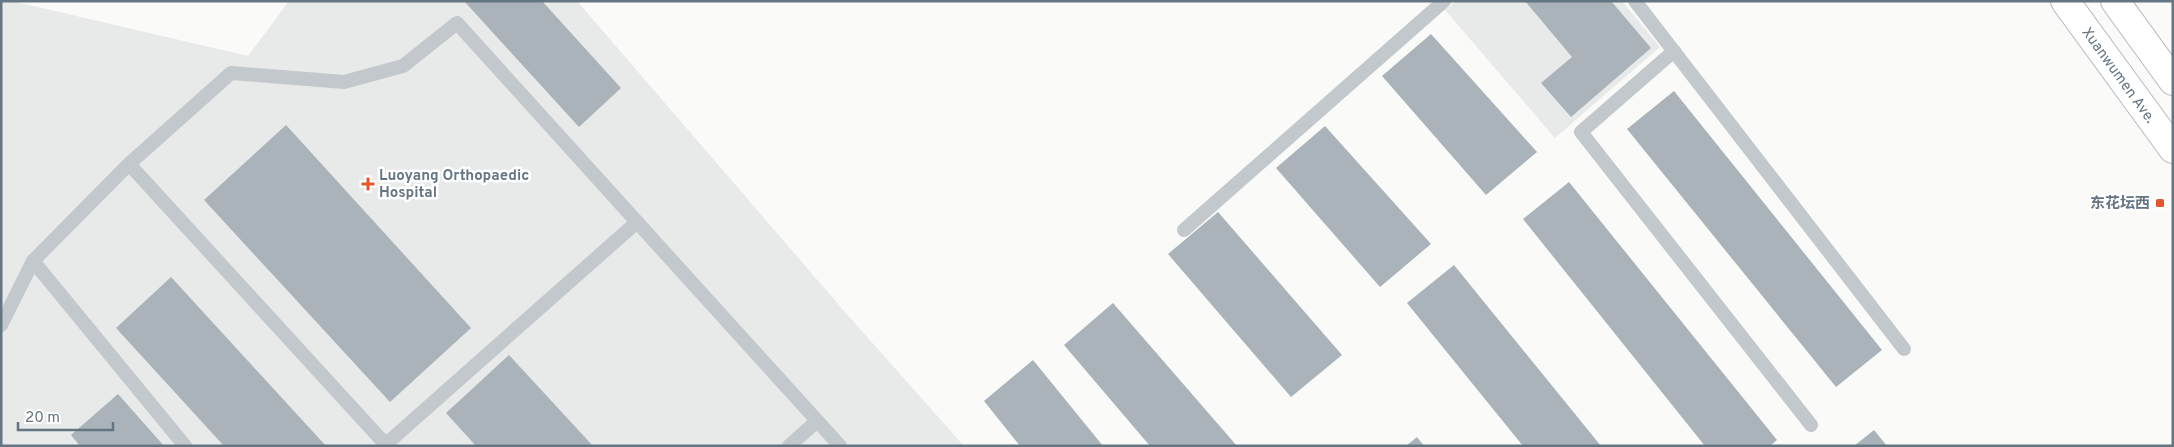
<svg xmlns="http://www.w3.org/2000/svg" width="2174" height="447" font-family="Overpass,'Noto Sans SC',sans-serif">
  <rect width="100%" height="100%" fill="#fafaf8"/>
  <g fill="#e8e9e9">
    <path d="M1,1H12L248,56L289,1H577L845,312L964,446H1Z"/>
    <path d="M1456,1H1622L1660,47L1555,138L1445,10Z"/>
  </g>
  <g fill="#aab3b9">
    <path d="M464,1H542L621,88L579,127Z"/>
    <path d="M1525,1H1611L1651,48L1571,117L1541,83L1572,57Z"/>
    <path d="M1431,34L1537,152L1486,195L1382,76Z"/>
    <path d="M1674,91L1882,350L1836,387L1627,129Z"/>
    <path d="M286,125L471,328L390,402L204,200Z"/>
    <path d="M1325,126L1431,244L1380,287L1276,168Z"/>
    <path d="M1569,182L1777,440L1770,446H1705L1523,219Z"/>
    <path d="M1218,212L1342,355L1291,397L1168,254Z"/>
    <path d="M1454,265L1601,446H1523L1407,303Z"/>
    <path d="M171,277L326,446H224L116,328Z"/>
    <path d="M1113,303L1237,446H1150L1064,345Z"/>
    <path d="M509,355L593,446H476L446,413Z"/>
    <path d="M1033,360L1103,446H1020L984,401Z"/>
    <path d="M118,394L164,446H80L71,435Z"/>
    <path d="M1874,430L1887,446H1854Z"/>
    <path d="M1417,437L1424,446H1406Z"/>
  </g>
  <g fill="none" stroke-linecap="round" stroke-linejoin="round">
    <g stroke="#b3babf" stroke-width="30">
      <g id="secondary">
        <path d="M2065,1L2173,149"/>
        <path d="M2115,1L2173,81"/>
      </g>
    </g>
    <g stroke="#c3c8cc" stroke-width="14">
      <path d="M1635,1L1904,349"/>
      <path d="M1674,51L1581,132L1811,425"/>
      <path d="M129,164L231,73L344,82L403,66L457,23L637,222L384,446"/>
      <path d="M637,222L840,446"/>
      <path d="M1184,230L1444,1"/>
      <path d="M33,261L185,446"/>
      <path d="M1,325L33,261L129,164L387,446"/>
      <path d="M789,446L817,421"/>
    </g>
    <use href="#secondary" stroke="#fff" stroke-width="28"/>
  </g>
  <g fill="#e4572e" stroke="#fff" stroke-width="2">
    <path d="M365.5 176.5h5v5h5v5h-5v5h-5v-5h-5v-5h5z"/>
    <rect x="2155" y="198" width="10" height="10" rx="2.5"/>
  </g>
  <g text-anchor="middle" stroke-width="5" stroke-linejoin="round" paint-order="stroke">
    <g font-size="15" fill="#657683" stroke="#fff">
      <text transform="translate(2119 75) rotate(54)" y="5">Xuanwumen Ave.</text>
    </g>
    <g font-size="15" font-weight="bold" fill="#657683" stroke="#fff" text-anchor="start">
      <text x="379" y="180">Luoyang Orthopaedic<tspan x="379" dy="17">Hospital</tspan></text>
      <text x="2150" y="208" text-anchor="end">东花坛西</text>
    </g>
  </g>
  <rect width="2174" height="447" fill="none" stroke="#657683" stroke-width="5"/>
  <path d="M18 422v8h95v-8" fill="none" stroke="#657683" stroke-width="2.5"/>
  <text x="25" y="422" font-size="15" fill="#657683" stroke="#ffffff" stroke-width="4" paint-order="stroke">20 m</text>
</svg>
